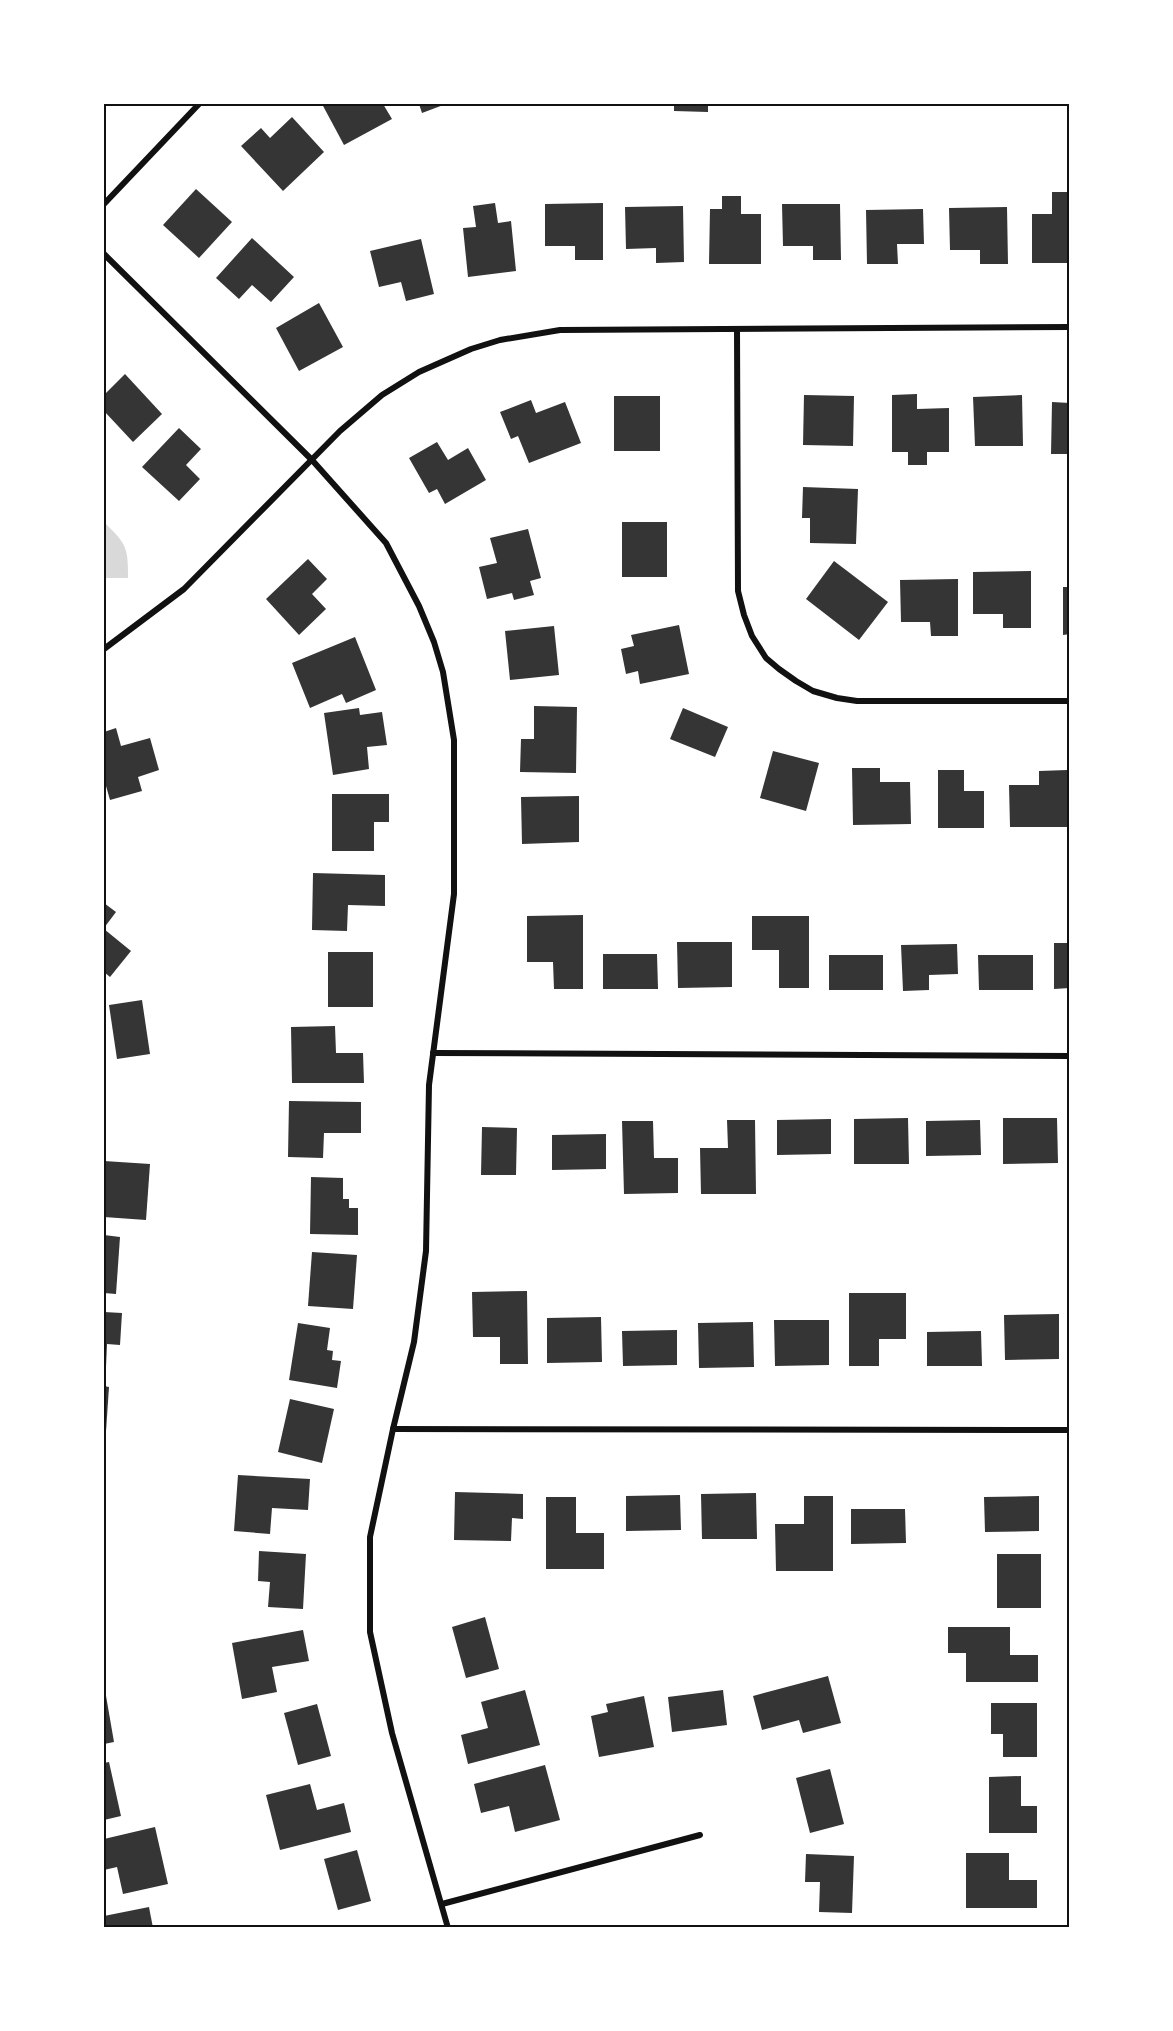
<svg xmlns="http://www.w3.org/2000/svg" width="1173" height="2031" font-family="'Roboto Condensed',sans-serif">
  <rect width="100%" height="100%" fill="#fff"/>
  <path fill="#d9d9d9" d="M104,522C126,544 128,546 128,578H104Z"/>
  <g fill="#353535">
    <path d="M322,104H383L392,119L344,145Z"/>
    <path d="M419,104H446L422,113Z"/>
    <path d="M674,104H708V112L674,111Z"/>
    <path d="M292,117L324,152L283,191L241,146L261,128L270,138Z"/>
    <path d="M196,189L232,222L199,258L163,225Z"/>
    <path d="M1052,192H1070V263H1032V214H1052Z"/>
    <path d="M722,196H741V214H761V264H709L710,209H722Z"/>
    <path d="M495,203L498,223L511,221L516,271L468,277L463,228L476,227L473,206Z"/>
    <path d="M603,203V260H575V246H545V204Z"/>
    <path d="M782,204H840L841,260H813V246H783Z"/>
    <path d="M683,206L684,262L656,263V248L626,249L625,207Z"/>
    <path d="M1007,207L1008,264H980V250H950L949,208Z"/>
    <path d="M923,209L924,244H897L898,264H867L866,210Z"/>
    <path d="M252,238L294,277L271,302L252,285L239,299L216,278Z"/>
    <path d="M421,239L434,294L406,301L401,282L379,287L370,251Z"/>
    <path d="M319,303L343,347L299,371L276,328Z"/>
    <path d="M125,374L162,414L133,442L104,411V395Z"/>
    <path d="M917,394V409L949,408V452H927V465H908V452H892V395Z"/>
    <path d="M804,395L854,396L853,446L803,445Z"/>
    <path d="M1022,395L1023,446H975L973,397Z"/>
    <rect x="614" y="396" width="46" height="55"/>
    <path d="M531,400L536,413L565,402L581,443L529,463L518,436L511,439L500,412Z"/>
    <path d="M1052,402L1070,403V465H1067V454H1051Z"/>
    <path d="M179,428L201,449L186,465L200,479L179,501L142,467Z"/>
    <path d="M437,442L448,460L468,448L486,480L445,504L437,489L429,493L409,458Z"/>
    <path d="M803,487L858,489L856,544L810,543V518H802Z"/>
    <rect x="622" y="522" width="45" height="55"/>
    <path d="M528,529L541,578L530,581L534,595L514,600L512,593L487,599L479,567L497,563L490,538Z"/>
    <path d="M308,559L327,579L312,594L326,609L299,635L266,599Z"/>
    <path d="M834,561L888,602L859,640L806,599Z"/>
    <path d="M1031,571V628H1003V614H973V572Z"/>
    <path d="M958,579V636H931L930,622H901L900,580Z"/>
    <path d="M1063,587H1070V634L1063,635Z"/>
    <path d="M679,625L689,674L640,684L638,671L626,674L621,649L634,646L631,635Z"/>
    <path d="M554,626L559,675L510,680L505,631Z"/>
    <path d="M355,637L376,690L346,703L342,694L310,708L292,663Z"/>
    <path d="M534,706L577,707L576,773L520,772L521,739H534Z"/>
    <path d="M359,708L360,715L382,712L387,745L367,747L369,769L333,775L324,713Z"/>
    <path d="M683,708L728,727L715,757L670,739Z"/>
    <path d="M116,728L121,746L150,738L159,770L138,777L142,791L110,800L104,779V732Z"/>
    <path d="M773,751L819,763L806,811L760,798Z"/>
    <path d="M852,768H880V782H910L911,824L853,825Z"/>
    <path d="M938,770H964V791H984V828H938Z"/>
    <path d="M1067,770L1068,827H1010L1009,785H1039V771Z"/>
    <path d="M332,794H389V822H374V851H332Z"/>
    <path d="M579,796V842L522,844L521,797Z"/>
    <path d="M313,873L385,875V906L348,905L347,931L312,930Z"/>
    <path d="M104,903L116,912L104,928Z"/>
    <path d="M583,915V989H554L553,962H527V916Z"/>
    <path d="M752,916H809V988H779V950H752Z"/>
    <path d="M104,929L131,951L110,977L104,972Z"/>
    <path d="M677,942H732V987L678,988Z"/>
    <path d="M1054,943H1070V988L1054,989Z"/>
    <path d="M957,944L958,974L929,975V990L903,991L901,945Z"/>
    <rect x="328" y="952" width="45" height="55"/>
    <path d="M603,954H657L658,989H603Z"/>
    <rect x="829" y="955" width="54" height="35"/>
    <path d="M978,955H1033V990H979Z"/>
    <path d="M142,1000L150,1054L117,1059L109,1005Z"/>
    <path d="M335,1026L336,1053H363L364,1083H292L291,1027Z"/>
    <path d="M289,1101L361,1102V1133H324L323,1158L288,1157Z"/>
    <path d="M908,1118L909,1164H854V1119Z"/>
    <path d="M1003,1118H1057L1058,1163L1003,1164Z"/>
    <path d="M831,1119V1154L777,1155V1120Z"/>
    <path d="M727,1120H755L756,1194H701L700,1148H728Z"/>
    <path d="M980,1120L981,1155L926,1156V1121Z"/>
    <path d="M622,1121H653L654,1158H678V1193L624,1194Z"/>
    <path d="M482,1127L517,1128L516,1175H481Z"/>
    <path d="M606,1134V1169L552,1170V1135Z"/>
    <path d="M104,1161L150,1164L146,1220L104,1217Z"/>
    <path d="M311,1177L343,1178V1199H349V1208H358V1235L310,1234Z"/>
    <path d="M104,1235L120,1237L116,1294L104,1293Z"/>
    <path d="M312,1252L357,1255L353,1309L308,1306Z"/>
    <path d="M527,1291L528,1364H500V1337H473L472,1292Z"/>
    <path d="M849,1293H906V1339H879V1366H849Z"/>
    <path d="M104,1312L122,1313L120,1345L107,1344L106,1367H104Z"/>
    <path d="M1059,1314V1359L1005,1360L1004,1315Z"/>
    <path d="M601,1317L602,1362L547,1363V1318Z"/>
    <path d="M774,1320H829V1365L775,1366Z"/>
    <path d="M753,1322L754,1367L699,1368L698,1323Z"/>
    <path d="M298,1323L330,1328L327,1350L333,1351L332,1360L341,1361L337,1388L289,1380Z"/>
    <path d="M677,1330V1365L623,1366L622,1331Z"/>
    <path d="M981,1331L982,1366H927V1332Z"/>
    <path d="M104,1386L109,1387L105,1446L104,1445Z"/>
    <path d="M290,1399L334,1409L322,1463L278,1452Z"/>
    <path d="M238,1475L310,1479L308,1510L272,1508L270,1534L234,1531Z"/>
    <path d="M455,1492L523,1494V1519L512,1518L511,1541L454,1540Z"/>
    <path d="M756,1493L757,1539H702L701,1494Z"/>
    <path d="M680,1495L681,1530L626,1531V1496Z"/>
    <path d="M804,1496H833V1571H776L775,1524H804Z"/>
    <path d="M1039,1496V1531L985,1532L984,1497Z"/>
    <path d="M546,1497H576V1533H604V1569H546Z"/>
    <path d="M851,1509H905L906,1543L851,1544Z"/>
    <path d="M259,1551L306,1554L303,1609L268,1607L270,1582L258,1581Z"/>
    <rect x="997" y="1554" width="44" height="54"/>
    <path d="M485,1617L499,1669L466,1678L452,1627Z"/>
    <path d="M948,1627H1010V1655H1038V1682H966V1653H948Z"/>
    <path d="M303,1630L309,1661L272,1667L277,1692L242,1699L232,1643Z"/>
    <path d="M828,1676L841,1723L803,1733L799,1720L762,1730L753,1696Z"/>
    <path d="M105,1690L114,1742L104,1744V1691Z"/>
    <path d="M525,1690L540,1745L468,1764L461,1735L488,1728L481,1702Z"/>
    <path d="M723,1690L727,1725L672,1732L668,1697Z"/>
    <path d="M644,1696L654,1747L599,1757L591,1716L608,1712L606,1704Z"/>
    <path d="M991,1703H1037V1757H1003V1734H991Z"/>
    <path d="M317,1704L331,1756L298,1765L284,1713Z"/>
    <path d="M109,1762L121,1816L104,1820V1763Z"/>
    <path d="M545,1765L560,1820L515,1832L509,1806L481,1813L474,1784Z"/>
    <path d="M830,1769L844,1824L810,1833L796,1778Z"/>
    <path d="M1021,1776V1806H1037V1833H989V1777Z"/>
    <path d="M310,1784L317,1810L344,1803L351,1832L280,1850L266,1795Z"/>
    <path d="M155,1827L168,1884L123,1894L117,1867L104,1870V1839Z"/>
    <path d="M357,1850L371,1901L338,1910L324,1859Z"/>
    <path d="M966,1853H1009V1880H1037V1908H966Z"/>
    <path d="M806,1854L854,1856L852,1913L819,1912L820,1882H805Z"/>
    <path d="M149,1907L153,1928H104V1916Z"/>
  </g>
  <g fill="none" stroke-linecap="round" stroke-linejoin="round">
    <g stroke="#111" stroke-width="6">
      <path d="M104,204L199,104"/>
      <path d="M104,254L312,460L386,543L419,606L434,642L443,672L454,740V894L429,1085L426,1251L414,1342L393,1429L370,1537V1632L392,1733L448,1928"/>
      <path d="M737,329L738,591L744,615L752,636L766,658L779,669L796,681L813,691L837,698L857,701H1070"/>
      <path d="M104,649L184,589L340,431L382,395L419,372L471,349L500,340L560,330L1070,327"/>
      <path d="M433,1053L1070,1056"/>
      <path d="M393,1429L1070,1430"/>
      <path d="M442,1904L700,1835"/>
    </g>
  </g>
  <rect width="1173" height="2031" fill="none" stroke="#ffffff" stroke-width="210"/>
  <rect x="105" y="105" width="963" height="1821" fill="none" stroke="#111" stroke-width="2"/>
</svg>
